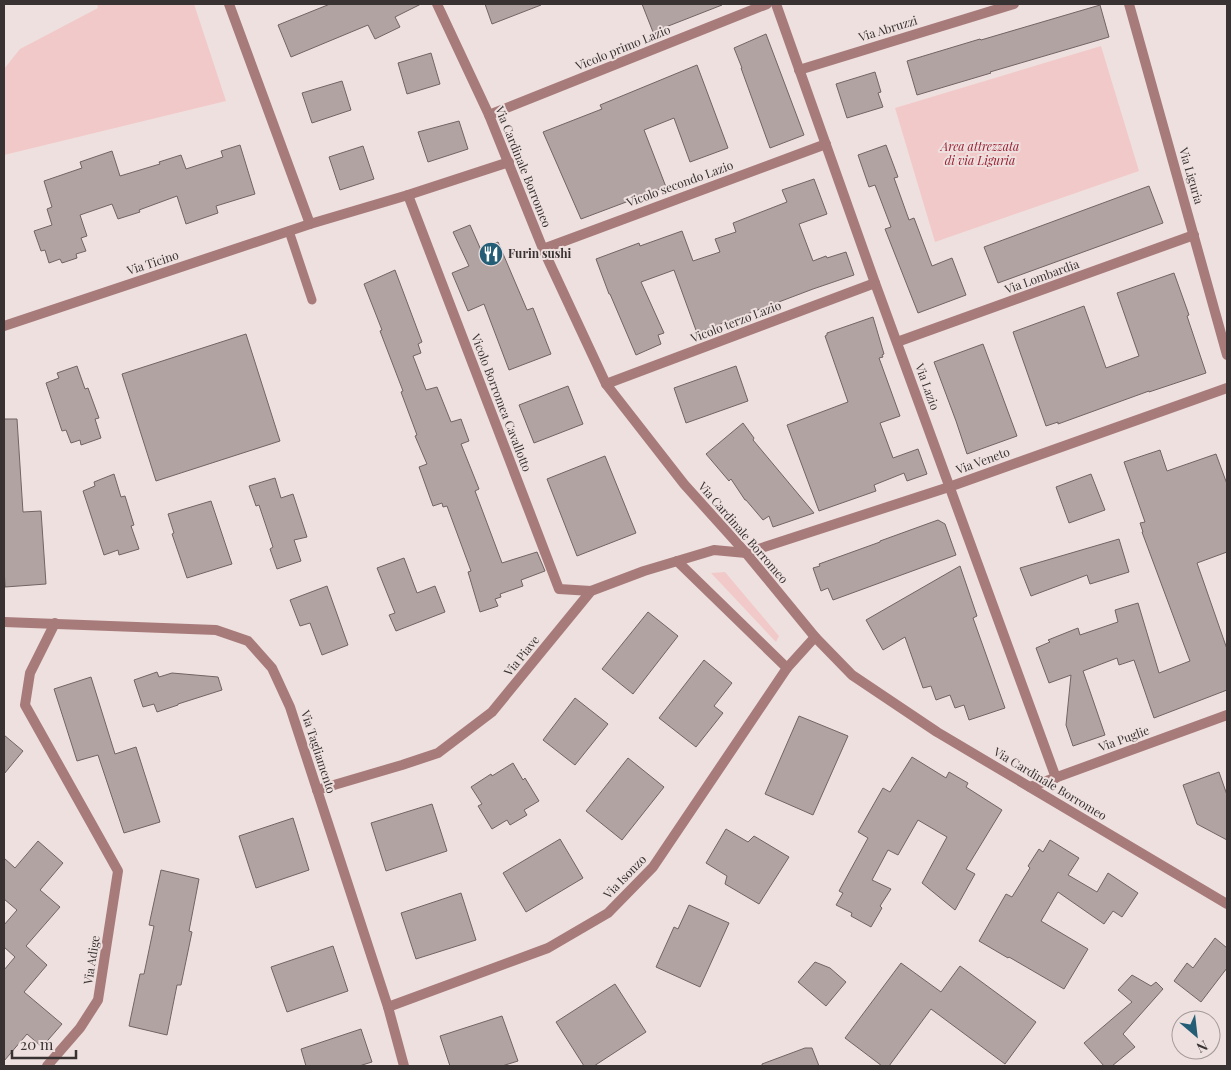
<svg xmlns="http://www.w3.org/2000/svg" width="1231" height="1070" font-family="'Playfair Display',serif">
  <rect width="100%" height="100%" fill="#eee0df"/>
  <g fill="#f2c9c9">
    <path d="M97,4H194L226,101L4,155V69L20,49L98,8Z"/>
    <path d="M1101,46L1139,171L935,242L895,108Z"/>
    <path d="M725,572L779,636L776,642L711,573Z"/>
  </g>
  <g fill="#b2a3a3" stroke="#716464">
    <path d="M330,4H421L395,17L400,27L375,39L368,25L291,57L278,25Z"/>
    <path d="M485,4H541V5L492,24Z"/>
    <path d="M642,4H721L722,5L653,32Z"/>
    <path d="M1100,5L1109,37L990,72L991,73L917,95L907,61L980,39L981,40Z"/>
    <path d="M766,34L804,135L770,148L741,68H742L734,48Z"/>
    <path d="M431,53L440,84L407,94L398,63Z"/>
    <path d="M697,65L728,148L690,162L674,118L644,130L666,187L581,219L543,132L602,109L600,105Z"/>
    <path d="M875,72L881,92L878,93L883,107L847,118L836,84Z"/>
    <path d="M342,81L351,110L312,123L302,93Z"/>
    <path d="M459,121L468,149L428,162L418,132Z"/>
    <path d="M240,145L255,194L216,206L218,213L186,224L177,196L139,210L140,212L118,219L112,204L80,215L87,236L81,238L86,251L76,254L77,258L62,263L60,259L49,263L45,250L41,251L34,231L52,225L47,209L52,207L44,181L82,168L80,162L112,151L120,176L160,164L159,162L181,155L186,169L223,157L221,151Z"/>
    <path d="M886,145L898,177L894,178L909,220L914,218L932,266L952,258L966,295L918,313L885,229L891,227L875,185L869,187L858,155Z"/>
    <path d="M363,146L374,179L340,190L329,157Z"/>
    <path d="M814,179L827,214L799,224L813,261L826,256L827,258L846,252L854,275L813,289L697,333L674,270L641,282L664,333L658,335L661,344L636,355L610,294H609L596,259L639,243L640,246L682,231L693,261L720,252L715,239L736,232L733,223L787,202L782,190Z"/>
    <path d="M1149,186L1163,223L998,283L984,247Z"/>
    <path d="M470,225L481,250L498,242L527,310L533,308L551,354L509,370L484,304L468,311L452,273L469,266L453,232Z"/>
    <path d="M395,270L422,342L418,344L421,353L413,356L426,390L437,387L451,422L461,419L469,441L461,444L479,489L475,491L502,563L537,552L545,571L521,580L523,586L500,594L501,597L495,599L498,606L480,612L468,572L471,571L447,506L443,507L442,503L433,506L419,467L427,464L415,436L417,435L401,392L403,391L380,331L382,330L364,284Z"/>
    <path d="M1174,273L1189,315L1187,316L1206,373L1149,392V391L1058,424V422L1046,426L1013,332L1084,306L1106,368L1139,356L1117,293Z"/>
    <path d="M873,317L884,354L882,355L883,357L879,358L900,416L880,423L893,458L918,449L927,474L907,481L904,473L874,485L876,491L819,511L787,425L848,402L825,336L827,335V333Z"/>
    <path d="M246,334L280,441L156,481L122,374Z"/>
    <path d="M983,344L1017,436L967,454L956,421L934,362Z"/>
    <path d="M77,366L85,389L88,388L99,418L95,419L101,438L81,445L80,440L71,443L66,430L62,431L46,383L59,378L57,373Z"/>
    <path d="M736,366L748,401L686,423L674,388Z"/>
    <path d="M568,386L583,424L534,443L519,405Z"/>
    <path d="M4,419H17L23,512L41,511L46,584L5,587L4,566Z"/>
    <path d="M743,423L754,438L753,440L814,513L773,527L769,516L763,520L746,500H745L731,479L729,481L706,454Z"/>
    <path d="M1160,450L1167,471L1216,454L1227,484V552L1197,563L1227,649V690L1154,718L1134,660L1119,665L1117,658L1083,671L1105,735L1073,746L1066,725L1071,675L1049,683L1036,648L1050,642L1048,640L1078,628L1080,635L1118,622L1115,610L1138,603L1159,673L1190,661L1142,532H1143L1140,523L1145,522L1124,462Z"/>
    <path d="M605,456L636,533L577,556L547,479Z"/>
    <path d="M114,474L121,497L125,496L134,525L131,526L139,549L119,555L118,550L104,555L83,491L95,486L94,482Z"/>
    <path d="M1091,474L1105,510L1069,523L1056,487Z"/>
    <path d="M275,478L281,498L293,494L307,537L294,540L301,561L277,569L270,549L273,547L259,505L256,506L249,486Z"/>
    <path d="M211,501L232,564L187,578L172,534L174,533L168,514Z"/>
    <path d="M938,520L945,524L956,555L833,600L828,588L821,591L813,568L820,566L819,564L880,542V541Z"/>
    <path d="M1119,539L1129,572L1090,584L1087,575L1031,596L1020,568Z"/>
    <path d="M404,558L417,593L435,586L445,612L396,631L389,615L395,613L377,568Z"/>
    <path d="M960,566L977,616L973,618L1005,708L969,720L964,705L955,708L950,695L936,700L931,686L923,688L905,637L883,650L866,620Z"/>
    <path d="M327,586L348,645L322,655L310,623L300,626L290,600Z"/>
    <path d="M648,612L678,636L633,694L602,669Z"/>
    <path d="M704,660L732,683L714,706L723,713L696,747L659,718Z"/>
    <path d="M157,672L159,677L172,673L218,677L222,690L178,704V705L157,712L154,704L143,707L134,680Z"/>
    <path d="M91,677L115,754L136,747L160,822L124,833L98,755L77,761L54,689Z"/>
    <path d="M575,698L608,724L575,765L543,740Z"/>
    <path d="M799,716L848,736L813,815L765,794Z"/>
    <path d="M4,735L23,751L4,774Z"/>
    <path d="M912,757L946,778L949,772L968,783L966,787L1002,810L966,869L975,874L955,910L922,883L947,837L918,820L898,855L888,850L872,880L891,889L880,906L882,908L871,927L851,916L852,913L836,905L843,893L839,891L868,838L858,832L883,788L890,792Z"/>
    <path d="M628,758L664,787L622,840L586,811Z"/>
    <path d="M513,763L523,780L525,778L539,801L524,810L527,815L510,825L507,820L492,829L478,806L482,804L471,787L491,774L492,776Z"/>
    <path d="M1219,772L1227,795V840L1197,824L1183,785Z"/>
    <path d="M432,804L447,851L386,871L371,823Z"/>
    <path d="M293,818L309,870L256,888L239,836Z"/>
    <path d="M726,829L748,842L754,836L789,857L759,904L725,884L727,876L706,863Z"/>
    <path d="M560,839L583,878L526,912L503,873Z"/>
    <path d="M1050,840L1079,858L1068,875L1097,892L1108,873L1138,893L1122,917L1113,911L1104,924L1058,892L1041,921L1088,949L1064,989L1009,957L1008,958L979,941L1006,894L1012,897L1030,868L1028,866L1039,849L1043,852Z"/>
    <path d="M38,841L63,863L40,890L60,907L26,946L47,965L24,992L62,1024L42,1047L27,1034L4,1061V970L15,957L4,947V925L17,910L4,899V858L15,868Z"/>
    <path d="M161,870L199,879L189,931L192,932L181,985H177L167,1035L129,1026L140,974H144L154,926L149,925Z"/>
    <path d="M461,893L476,940L416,959L401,913Z"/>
    <path d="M689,905L729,923L700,987L656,967L674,927L678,929Z"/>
    <path d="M1215,938L1227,948V968L1201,1002L1174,981L1187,963L1193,968Z"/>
    <path d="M333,946L348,991L287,1012L271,967Z"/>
    <path d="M815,962L830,968L846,982L826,1006L798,982Z"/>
    <path d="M901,963L941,992L960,966L1036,1022L1005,1064L931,1009L889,1066H882L845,1038Z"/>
    <path d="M1132,975L1151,986L1156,982L1163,989L1123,1034L1135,1047L1112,1066H1104L1084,1043L1132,1002L1118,990Z"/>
    <path d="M615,984L646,1032L594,1066H584L556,1022Z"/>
    <path d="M502,1016L518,1061L502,1066H450L440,1036Z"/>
    <path d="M361,1029L372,1062L359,1066H306L301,1049Z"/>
    <path d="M805,1048H812L819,1066H762V1064Z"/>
  </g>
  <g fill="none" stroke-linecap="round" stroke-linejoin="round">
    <path stroke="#a87b7b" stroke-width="9" d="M289,231L312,300"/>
    <g stroke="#a87b7b" stroke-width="10">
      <path d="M229,4L310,224"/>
      <path d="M776,4L875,283L1056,778"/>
      <path d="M1129,4L1227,355"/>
      <path d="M799,70L1014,4"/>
      <path d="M489,115L767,4"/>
      <path d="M408,195L559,589L591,591"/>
      <path d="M543,249L826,144"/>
      <path d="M4,326L310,224L408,195L509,162"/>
      <path d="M897,342L1194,235"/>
      <path d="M606,384L875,283"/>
      <path d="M677,561L787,668"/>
      <path d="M4,622L216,630L248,641L272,668L290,707L388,1007L404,1066"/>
      <path d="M1030,787L1227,715"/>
      <path d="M317,790L402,765L438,753L492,712L591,591L644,571L714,550L746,553L949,487L1227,388"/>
      <path d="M388,1007L548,948L608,913L653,867L787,668L815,637"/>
      <path d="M47,1066L80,1028L98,1000L118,871L25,705L30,673L55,623"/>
    </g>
    <path stroke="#a87b7b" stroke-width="10" d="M437,4L489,115L543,249L606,384L684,484L746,553L815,637L852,675L937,732L1227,904"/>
  </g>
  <defs>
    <g id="restaurant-disc" transform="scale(1.25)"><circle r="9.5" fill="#235e76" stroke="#eee0df"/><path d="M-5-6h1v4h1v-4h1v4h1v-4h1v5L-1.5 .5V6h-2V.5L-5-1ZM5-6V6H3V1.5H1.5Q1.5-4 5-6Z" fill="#fff"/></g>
  </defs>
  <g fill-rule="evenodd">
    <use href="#restaurant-disc" x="491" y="254"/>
  </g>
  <g text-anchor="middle" stroke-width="4" stroke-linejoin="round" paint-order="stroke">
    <g font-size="12" fill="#383232" stroke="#eee0df">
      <text transform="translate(888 29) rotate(-17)" y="4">Via Abruzzi</text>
      <text transform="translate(623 48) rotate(-22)" y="4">Vicolo primo Lazio</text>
      <text transform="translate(523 167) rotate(68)" y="4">Via Cardinale Borromeo</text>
      <text transform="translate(1191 176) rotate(74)" y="4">Via Liguria</text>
      <text transform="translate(680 184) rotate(-20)" y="4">Vicolo secondo Lazio</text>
      <text transform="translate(153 263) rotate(-18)" y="4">Via Ticino</text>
      <text transform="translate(1042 277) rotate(-20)" y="4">Via Lombardia</text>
      <text transform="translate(736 322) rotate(-21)" y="4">Vicolo terzo Lazio</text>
      <text transform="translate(927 387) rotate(70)" y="4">Via Lazio</text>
      <text transform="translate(501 403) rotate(69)" y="4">Vicolo Borromea Cavallotto</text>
      <text transform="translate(983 461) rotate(-20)" y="4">Via Veneto</text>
      <text transform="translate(743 533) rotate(49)" y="4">Via Cardinale Borromeo</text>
      <text transform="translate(522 656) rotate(-51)" y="4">Via Piave</text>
      <text transform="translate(1124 739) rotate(-20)" y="4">Via Puglie</text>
      <text transform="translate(318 752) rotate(72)" y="4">Via Tagliamento</text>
      <text transform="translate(1050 784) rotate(31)" y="4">Via Cardinale Borromeo</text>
      <text transform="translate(625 877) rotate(-46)" y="4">Via Isonzo</text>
      <text transform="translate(92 960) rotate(-81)" y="4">Via Adige</text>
    </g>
    <g font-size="12" font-style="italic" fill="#971f31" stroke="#eee0df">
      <text x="980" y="151">Area attrezzata<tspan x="980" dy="14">di via Liguria</tspan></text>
    </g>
    <g font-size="12" font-weight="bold" fill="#383232" stroke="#eee0df" text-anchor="start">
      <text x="508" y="258">Furin sushi</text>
    </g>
  </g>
  <rect width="1231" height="1070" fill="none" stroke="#383232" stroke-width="10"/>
  <g transform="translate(1196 1035) rotate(152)"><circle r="24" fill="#eee0df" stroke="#a59a9a"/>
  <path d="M0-4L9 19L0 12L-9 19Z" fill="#235e76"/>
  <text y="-8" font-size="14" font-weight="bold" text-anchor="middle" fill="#383232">N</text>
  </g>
  <path d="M12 1050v8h64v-8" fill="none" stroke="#383232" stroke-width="2.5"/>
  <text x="20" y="1050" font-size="15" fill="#383232" stroke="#eee0df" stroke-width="4" paint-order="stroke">20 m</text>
</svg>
